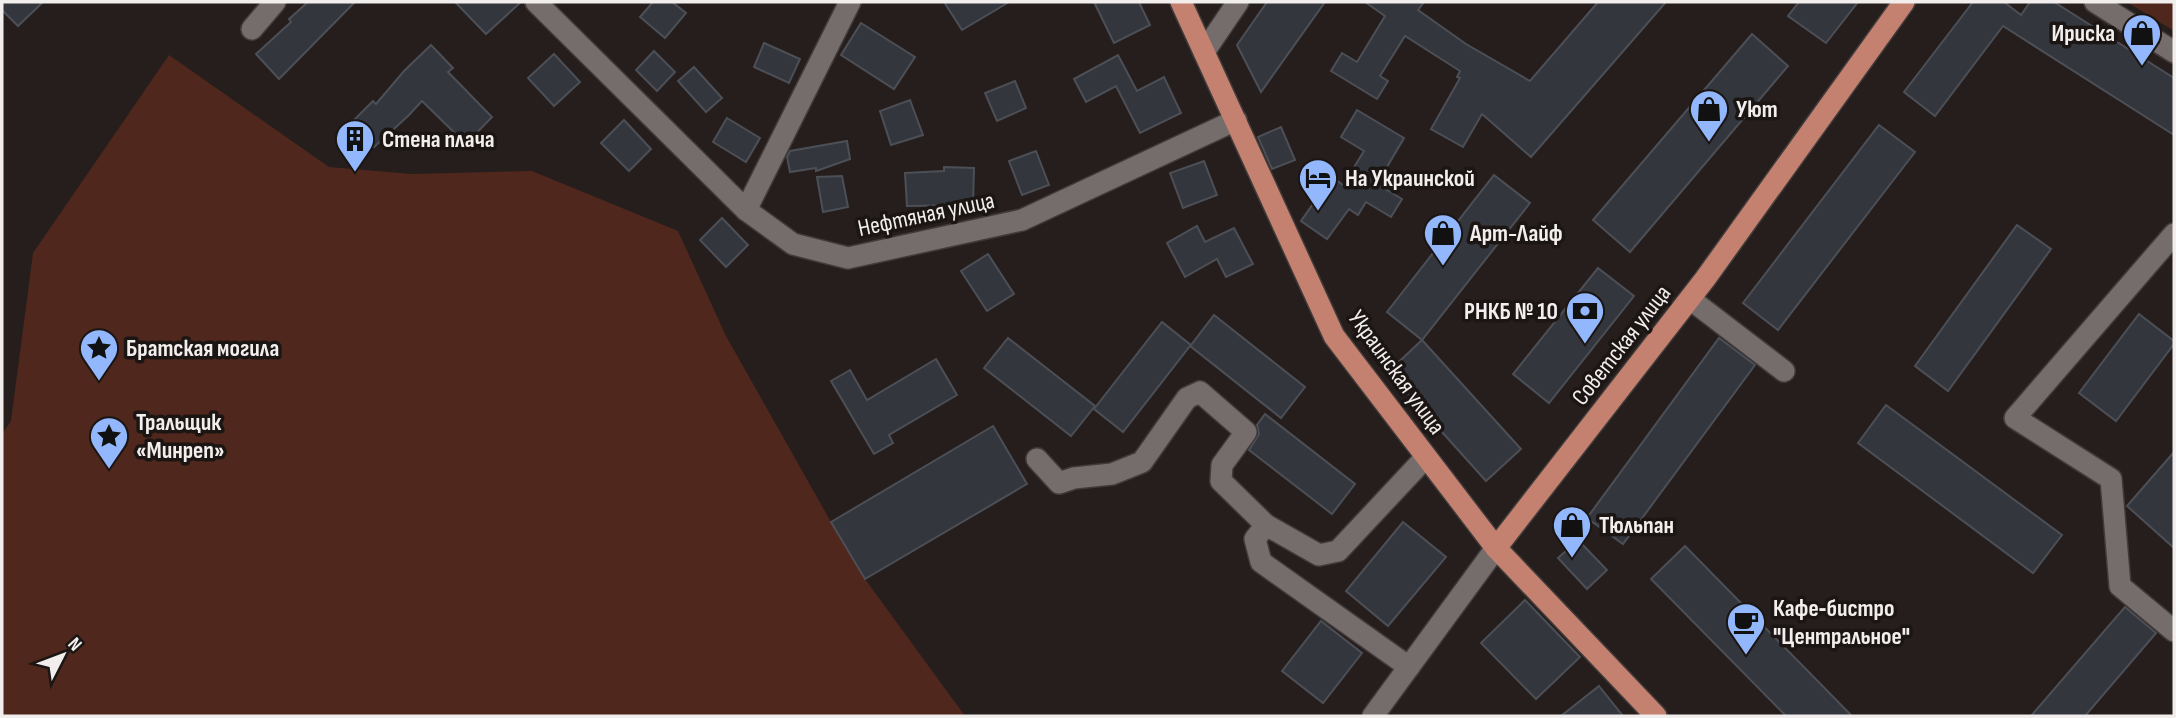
<svg xmlns="http://www.w3.org/2000/svg" width="2176" height="718" font-family="'Sofia Sans Condensed',sans-serif">
  <rect width="100%" height="100%" fill="#251e1d"/>
  <g fill="#4f271c">
    <path d="M2127,2H2174V31Z"/>
    <path d="M169,55L329,167L412,174L532,171L678,231L726,336L831,522L865,579L965,716H2V434L11,421L33,253Z"/>
  </g>
  <g fill="#33363c" stroke="#4c4f55" stroke-width="2">
    <path d="M2,2H43L18,26L2,10Z"/>
    <path d="M308,2H355L279,79L256,54L291,22L289,19Z"/>
    <path d="M455,2H521L486,34Z"/>
    <path d="M653,2H672L686,13L665,38L640,17Z"/>
    <path d="M944,2H1009L962,30Z"/>
    <path d="M1094,2H1139L1150,25L1114,43Z"/>
    <path d="M1267,2H1325L1261,92L1237,45Z"/>
    <path d="M1365,2H1424L1418,10L1466,44L1530,81L1598,2H1666L1531,157L1482,114L1463,147L1431,129L1460,78L1457,77L1460,71L1405,36L1380,76L1388,81L1377,99L1331,71L1342,53L1357,62L1385,16Z"/>
    <path d="M1799,2H1858L1826,43L1788,16Z"/>
    <path d="M1973,2H2004L2021,15L2030,2H2054L2174,78V135L2003,26L1935,116L1904,92Z"/>
    <path d="M861,23L915,57L894,89L841,55Z"/>
    <path d="M1752,34L1788,66L1630,252L1593,220Z"/>
    <path d="M764,43L800,59L789,83L754,67Z"/>
    <path d="M431,45L453,68L448,72L492,117L466,144L422,101L408,116L374,147L351,123L373,101L376,104L404,71Z"/>
    <path d="M654,51L675,72L657,91L636,70Z"/>
    <path d="M554,54L580,82L554,106L528,78Z"/>
    <path d="M1118,55L1137,91L1164,77L1181,113L1140,133L1116,86L1086,102L1074,79Z"/>
    <path d="M694,67L722,98L706,112L678,81Z"/>
    <path d="M1015,81L1026,108L997,121L985,93Z"/>
    <path d="M910,100L923,135L891,145L880,111Z"/>
    <path d="M1357,110L1404,138L1377,184L1402,199L1391,217L1366,202L1358,215L1349,209L1327,239L1301,221L1332,177L1343,185L1364,151L1341,137Z"/>
    <path d="M727,118L760,138L746,162L713,142Z"/>
    <path d="M624,120L651,149L629,171L601,143Z"/>
    <path d="M1879,125L1915,152L1778,330L1743,303Z"/>
    <path d="M1281,127L1295,160L1272,169L1258,137Z"/>
    <path d="M847,141L850,159L816,171V168L790,172L787,157L790,151Z"/>
    <path d="M1036,151L1049,185L1022,195L1009,161Z"/>
    <path d="M1204,161L1217,195L1183,208L1170,173Z"/>
    <path d="M944,167L974,168L973,205L907,206L905,173L944,171Z"/>
    <path d="M1494,175L1530,203L1422,340L1387,312Z"/>
    <path d="M842,176L848,207L823,212L817,177Z"/>
    <path d="M722,218L748,245L726,267L700,240Z"/>
    <path d="M2017,225L2051,249L1948,391L1915,366Z"/>
    <path d="M1197,226L1205,242L1234,228L1253,264L1226,277L1217,259L1185,277L1167,243Z"/>
    <path d="M988,254L1014,294L987,311L961,271Z"/>
    <path d="M1598,268L1634,296L1549,403L1513,374Z"/>
    <path d="M2139,314L2174,341V344L2116,421L2079,393Z"/>
    <path d="M1214,315L1305,387L1281,418L1190,346L1123,432L1094,409L1162,322L1191,345Z"/>
    <path d="M1008,338L1095,406L1071,436L984,368Z"/>
    <path d="M1719,338L1755,365L1623,544L1587,518Z"/>
    <path d="M1422,340L1521,449L1486,481L1388,372Z"/>
    <path d="M936,359L957,395L889,435L893,443L874,454L831,381L850,370L867,400Z"/>
    <path d="M1886,405L2062,535L2033,573L1858,443Z"/>
    <path d="M1265,414L1355,484L1332,514L1249,450L1259,434L1257,425Z"/>
    <path d="M993,426L1027,484L865,579L831,522Z"/>
    <path d="M2174,452V548L2127,506Z"/>
    <path d="M1403,522L1446,557L1388,626L1346,591Z"/>
    <path d="M1578,540L1607,570L1587,589L1558,558Z"/>
    <path d="M1685,546L1852,716H1786L1651,579Z"/>
    <path d="M1525,600L1580,657L1536,699L1481,643Z"/>
    <path d="M2125,607L2156,633L2085,716H2031Z"/>
    <path d="M1321,621L1362,653L1323,703L1282,671Z"/>
    <path d="M1599,686L1623,716H1561Z"/>
  </g>
  <g fill="none" stroke-linecap="round" stroke-linejoin="round">
    <g stroke="#403b3a" stroke-width="24">
      <g id="minor">
        <path d="M536,2L746,210L793,244L848,258L1022,220L1236,120"/>
        <path d="M2095,2L2174,52"/>
        <path d="M252,29L275,2"/>
        <path d="M1204,52L1238,2"/>
        <path d="M746,210L850,2"/>
        <path d="M2174,234L2015,418L2111,479L2120,586L2174,631"/>
        <path d="M1690,299L1784,371"/>
        <path d="M1037,459L1059,483L1074,478L1112,474L1142,462L1187,398L1200,392L1246,432L1222,465L1221,481L1266,525"/>
        <path d="M1409,667L1261,562L1255,539L1266,525L1319,555L1338,551L1426,457"/>
        <path d="M1373,716L1496,548"/>
      </g>
    </g>
    <g stroke="#403b3a" stroke-width="24">
      <g id="major">
        <path d="M1181,2L1334,336L1496,548L1656,716"/>
        <path d="M1496,548L1705,279L1904,2"/>
      </g>
    </g>
    <use href="#minor" stroke="#756d6b" stroke-width="21"/>
    <use href="#major" stroke="#c4816f" stroke-width="21"/>
  </g>
  <defs>
    <g id="shop-pin" transform="scale(2.0125)"><path d="M0 17L-7.5 6A9.5 9.5 0 1 1 7.5 6Z" fill="#92b7fd" stroke="#1b1514"/><path d="M-5-2.5h2.3a2.7 3.5 0 0 1 5.4 0H5L5.5 6h-11ZM-1.5-2.5h3a1.5 2.3 0 0 0-3 0Z" fill="#111"/></g>
    <g id="building-pin" transform="scale(2.0125)"><path d="M0 17L-7.5 6A9.5 9.5 0 1 1 7.5 6Z" fill="#92b7fd" stroke="#1b1514"/><path d="M-4-6H4V6H1V3H-1V6H-4ZM-2.5-4.3h1.7v1.8h-1.7ZM.8-4.3h1.7v1.8H.8ZM-2.5-1h1.7V.8h-1.7ZM.8-1h1.7V.8H.8Z" fill="#111"/></g>
    <g id="hotel-pin" transform="scale(2.0125)"><path d="M0 17L-7.5 6A9.5 9.5 0 1 1 7.5 6Z" fill="#92b7fd" stroke="#1b1514"/><path d="M-6-4.5h1.5V1H6V5H4.5V3h-9V5H-6ZM-4 0a1.8 1.8 0 1 1 3.6 0ZM.5 0V-2.5h3Q6-2.5 6 0Z" fill="#111"/></g>
    <g id="bank-pin" transform="scale(2.0125)"><path d="M0 17L-7.5 6A9.5 9.5 0 1 1 7.5 6Z" fill="#92b7fd" stroke="#1b1514"/><path d="M-6-4H6V4H-6ZM0-2.3a2.3 2.3 0 1 0 0 4.6a2.3 2.3 0 1 0 0-4.6Z" fill="#111"/></g>
    <g id="sight-pin" transform="scale(2.0125)"><path d="M0 17L-7.5 6A9.5 9.5 0 1 1 7.5 6Z" fill="#92b7fd" stroke="#1b1514"/><path d="M0-6L1.8-2.2L6-1.7L2.9 1.2L3.7 5.4L0 3.3L-3.7 5.4L-2.9 1.2L-6-1.7L-1.8-2.2Z" fill="#111"/></g>
    <g id="cafe-pin" transform="scale(2.0125)"><path d="M0 17L-7.5 6A9.5 9.5 0 1 1 7.5 6Z" fill="#92b7fd" stroke="#1b1514"/><path d="M-5.5-4.5H6V0H3Q3 3.5 0 3.5H-2.5Q-5.5 3.5-5.5 0ZM3-3.2v2h1.7v-2ZM-6 4.5H4V6H-6Z" fill="#111"/></g>
  </defs>
  <g fill-rule="evenodd">
    <use href="#shop-pin" x="2142" y="33"/>
    <use href="#shop-pin" x="1709" y="109"/>
    <use href="#building-pin" x="355" y="139"/>
    <use href="#hotel-pin" x="1318" y="178"/>
    <use href="#shop-pin" x="1443" y="233"/>
    <use href="#bank-pin" x="1585" y="311"/>
    <use href="#sight-pin" x="99" y="348"/>
    <use href="#sight-pin" x="109" y="436"/>
    <use href="#shop-pin" x="1572" y="525"/>
    <use href="#cafe-pin" x="1746" y="622"/>
  </g>
  <g text-anchor="middle" stroke-width="7" stroke-linejoin="round" paint-order="stroke">
    <g font-size="24" font-weight="bold" fill="#f2eeed" stroke="#1b1514" text-anchor="start">
      <text x="2115" y="41" text-anchor="end">Ириска</text>
      <text x="1736" y="117">Уют</text>
      <text x="382" y="147">Стена плача</text>
      <text x="1345" y="186">На Украинской</text>
      <text x="1470" y="241">Арт-Лайф</text>
      <text x="1558" y="319" text-anchor="end">РНКБ № 10</text>
      <text x="126" y="356">Братская могила</text>
      <text x="136" y="430">Тральщик<tspan x="136" dy="28">«Минреп»</tspan></text>
      <text x="1599" y="533">Тюльпан</text>
      <text x="1773" y="616">Кафе‐бистро<tspan x="1773" dy="28">"Центральное"</tspan></text>
    </g>
    <g font-size="24" fill="#f2eeed" stroke="#1b1514">
      <text transform="translate(926 214) rotate(-12)" y="8">Нефтяная улица</text>
      <text transform="translate(1621 345) rotate(-52)" y="8">Советская улица</text>
      <text transform="translate(1397 372) rotate(54)" y="8">Украинская улица</text>
    </g>
  </g>
  <rect width="2176" height="718" fill="none" stroke="#f2eeed" stroke-width="7"/>
  <g transform="translate(63 655) rotate(48)" stroke="#1b1514" stroke-width="5" paint-order="stroke">
  <path d="M0-5L12 26L0 18L-12 26Z" fill="#f2eeed"/>
  <text y="-10" font-size="19" font-weight="bold" text-anchor="middle" fill="#f2eeed">N</text>
  </g>
</svg>
